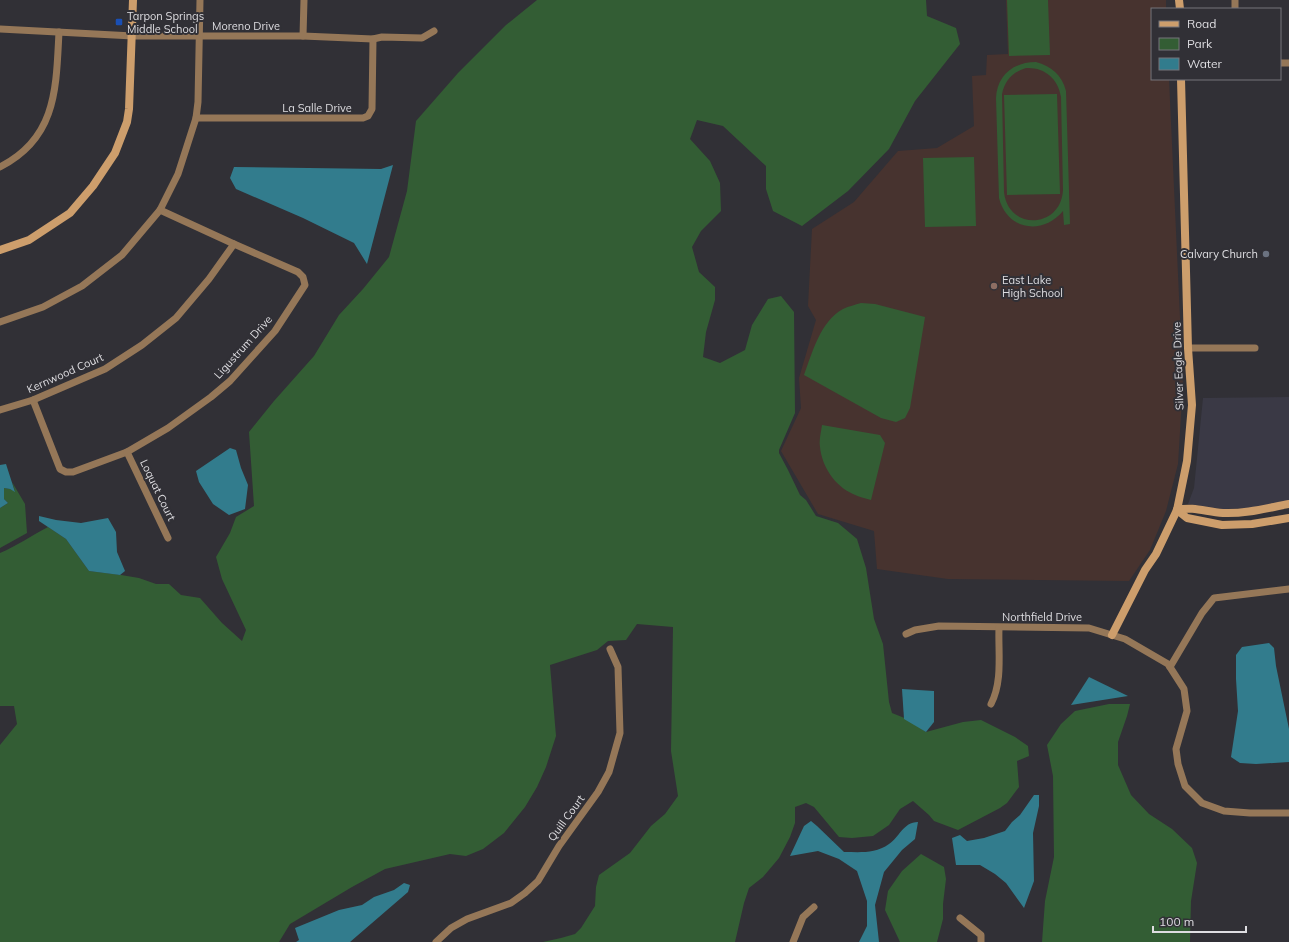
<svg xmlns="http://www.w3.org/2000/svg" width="1289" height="942" font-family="Mulish,sans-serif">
  <rect width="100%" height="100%" fill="#313036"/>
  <path fill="#3a3945" d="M1289,397V501L1250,508L1223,509L1188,504L1194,488L1203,398Z"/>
  <path fill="#47332f" d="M1006,0H1166V9H1152V79H1169L1183,383L1178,464L1166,511L1150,550L1129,581L948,579L877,569L874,531L818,514L781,451L801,408L799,378L816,320L808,306L812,229L854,202L898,151L937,148L974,126L972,76L986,75L987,55L1008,54Z"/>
  <g fill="#335d34" fill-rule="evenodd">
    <path d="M537,0H926L927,16L956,28L960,44L915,101L889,149L848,191L802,226L773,211L766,189V166L723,126L697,120L690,139L710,161L720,183L721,211L701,231L692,247L699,272L715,287V300L706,332L703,357L720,363L745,350L752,325L768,299L781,296L794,312L795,413L779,450V453L788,470L800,495L806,500L816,516L838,523L857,539L866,568L874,619L883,644L889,702L892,713L907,719L926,732L963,722L981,720L1015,737L1028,746L1029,756L1017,761L1019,787L1007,803L1000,808L958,830L934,821L929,815L913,801L900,809L889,825L873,836L852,838L839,837L814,807L806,803L795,807V823L790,837L779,858L763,877L749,888L744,903L735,942H543L561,938L575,934L581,928L595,906L596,887L599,875L630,853L651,826L665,814L678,796L671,751L673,627L637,624L626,640L608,641L597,650L550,665L556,736L546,767L537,787L525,807L504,833L483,849L466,856L450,854L385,869L352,887L290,924L279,942H0V745L17,724L14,706H0V553C17,546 32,535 48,527L66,539L89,571L121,575L139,578L156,584H169L181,595L200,598L222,623L242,641L246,630L222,579L216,557L230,533L236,517L254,506L249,432L274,401L314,356L339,315L363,289L389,257L407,191L416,121L458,73L506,25Z"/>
    <path d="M1007,0H1048L1050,55L1009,56Z"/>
    <path d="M1036,62C1051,66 1062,75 1066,91L1070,224L1064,225L1063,211C1042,236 1007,230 999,198L996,98C997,76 1013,62 1036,62ZM1026,68C1044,67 1058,78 1061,97L1063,190C1061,229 1008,231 1004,192L1002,94C1005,80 1013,72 1026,68Z"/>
    <path d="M1057,94L1060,194L1007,195L1004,95Z"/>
    <path d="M974,157L976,226L925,227L923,158Z"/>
    <path d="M861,303L875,304L925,317L910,408L905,418L896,422L881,418L804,375C813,351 820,322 843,309C849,306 855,305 861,303Z"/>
    <path d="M822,425L880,435L885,443L871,500C865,498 859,497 853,494C835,486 822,467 820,447C819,440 821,432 822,425Z"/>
    <path d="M12,482L25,504L27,533L0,548V508L8,503L4,499V488L10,489L15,491Z"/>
    <path d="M1109,704H1130L1127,716L1118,742V765L1131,795L1149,814L1172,829L1192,848L1197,863L1191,901L1190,942H1042L1045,901L1054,857L1053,776L1047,745L1061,724L1075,711Z"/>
    <path d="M921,854L944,867L946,879L943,904V919L937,942H900L885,910L888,891L902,871Z"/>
  </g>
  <g fill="#327c8d">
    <path d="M393,165L367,264L354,243L303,218L236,189L230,178L234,167L381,169Z"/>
    <path d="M230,448L236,450L241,468L248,485L245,509L229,515L213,504L199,482L196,471Z"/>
    <path d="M6,464L15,492L10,489L4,488V499L8,503L0,508V465Z"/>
    <path d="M39,516L56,520L81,523L108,518L116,532L117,552L125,571L120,575L89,571L66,539L39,521Z"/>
    <path d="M1269,643L1274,648L1276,666L1289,729V762L1256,764L1240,763L1231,757L1238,711L1236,679V655L1242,647Z"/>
    <path d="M1089,677L1128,696L1071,705Z"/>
    <path d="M902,689L934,691V722L926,732L904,719Z"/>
    <path d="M1034,795H1039V806L1033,833L1034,881L1024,908L1006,883L995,874L980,865H956L952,838L960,835L967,841L984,838L1005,831L1012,822L1020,815Z"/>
    <path d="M811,821L817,826L844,852C860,852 875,854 889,844C899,838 903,822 918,822L915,839L902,850L884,872L875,905L879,942H859L867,926V901L857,871L839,859L818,851L790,856L804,826Z"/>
    <path d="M404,883L410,885L408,892L350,942H296L299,940L295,928L339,910L362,905L374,897L394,890Z"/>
  </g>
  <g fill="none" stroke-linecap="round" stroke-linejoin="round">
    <g stroke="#957758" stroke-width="7">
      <path d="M1235,0V9"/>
      <path d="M0,29L133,36H303L373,39L382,37L422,38L434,31"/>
      <path d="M303,36L304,0"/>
      <path d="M1280,63H1289"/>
      <path d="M196,118H363L368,116L372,109L373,39"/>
      <path d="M0,167C57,138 56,88 59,32"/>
      <path d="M0,322L43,307L82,286L122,255L160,210L178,174L196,118L198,102L200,0"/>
      <path d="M1188,348H1255"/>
      <path d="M33,400L60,469L66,472H73L127,452L168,428L211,397L230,381L275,331L305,285L303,277L298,272L234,244L160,210"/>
      <path d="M0,410L33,400L105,369L142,345L176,318L209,279L234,244"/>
      <path d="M127,452L168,538"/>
      <path d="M906,634L915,630L939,626L1089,628L1125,639L1168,664L1184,689L1187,711L1176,749L1178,764L1185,786L1202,803L1224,811L1250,813H1289"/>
      <path d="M1170,667L1202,613L1214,598L1289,589"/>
      <path d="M991,704C1003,681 998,652 999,628"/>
      <path d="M960,918L981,935V942"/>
      <path d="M436,942L451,928L467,919L511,903L525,893L538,881L559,846L598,792L609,772L620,733L618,667L610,649"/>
      <path d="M793,942L803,917L814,907"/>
    </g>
    <g stroke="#cd9e6c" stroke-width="8">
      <path d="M1179,0L1180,9"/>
      <path d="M0,250L29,240L70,213L93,186L115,153L127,122L129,109L133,0"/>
      <path d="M1177,510L1187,518L1222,525L1252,524L1289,518"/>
      <path d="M1177,510C1194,506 1206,512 1223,513C1246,514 1267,508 1289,504"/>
      <path d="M1112,635L1145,570L1156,554L1177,510L1187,461L1192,405L1188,348L1181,79"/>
    </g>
  </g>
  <rect fill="#1a4fb4" stroke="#313036" stroke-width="1.5" x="115" y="18" width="8" height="8" rx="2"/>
  <circle fill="#6b7280" stroke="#313036" stroke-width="1.5" cx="1266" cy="254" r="4"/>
  <circle fill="#8d6e63" stroke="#313036" stroke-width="1.5" cx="994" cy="286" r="4"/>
  <g text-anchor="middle" stroke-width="4" stroke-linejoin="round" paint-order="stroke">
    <g font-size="11" fill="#dedde1" stroke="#313036" text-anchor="start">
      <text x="127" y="20">Tarpon Springs<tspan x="127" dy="13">Middle School</tspan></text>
      <text x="1258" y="258" text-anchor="end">Calvary Church</text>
      <text x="1002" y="284">East Lake<tspan x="1002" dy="13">High School</tspan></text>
    </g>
    <g font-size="11" fill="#dedde1" stroke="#313036">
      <text x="246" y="30">Moreno Drive</text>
      <text x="317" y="112">La Salle Drive</text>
      <text transform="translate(243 347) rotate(-48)" y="4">Ligustrum Drive</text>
      <text transform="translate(1178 366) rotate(-92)" y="4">Silver Eagle Drive</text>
      <text transform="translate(65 373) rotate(-24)" y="4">Kernwood Court</text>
      <text transform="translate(158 490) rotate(64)" y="4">Loquat Court</text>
      <text x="1042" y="621">Northfield Drive</text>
      <text transform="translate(566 818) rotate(-54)" y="4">Quill Court</text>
    </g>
  </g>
  <rect x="1151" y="8" width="130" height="72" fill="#313036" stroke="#76757a"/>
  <rect x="1159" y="21" width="20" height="6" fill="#cd9e6c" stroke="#76757a"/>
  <text x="1187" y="28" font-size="12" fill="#dedde1">Road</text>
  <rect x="1159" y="38" width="20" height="12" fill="#335d34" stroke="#76757a"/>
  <text x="1187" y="48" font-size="12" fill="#dedde1">Park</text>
  <rect x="1159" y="58" width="20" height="12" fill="#327c8d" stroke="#76757a"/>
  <text x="1187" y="68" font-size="12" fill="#dedde1">Water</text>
  <path d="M1153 926v6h93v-6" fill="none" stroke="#dedde1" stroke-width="2"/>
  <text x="1159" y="926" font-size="12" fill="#dedde1" stroke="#313036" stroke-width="3" paint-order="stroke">100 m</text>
</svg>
